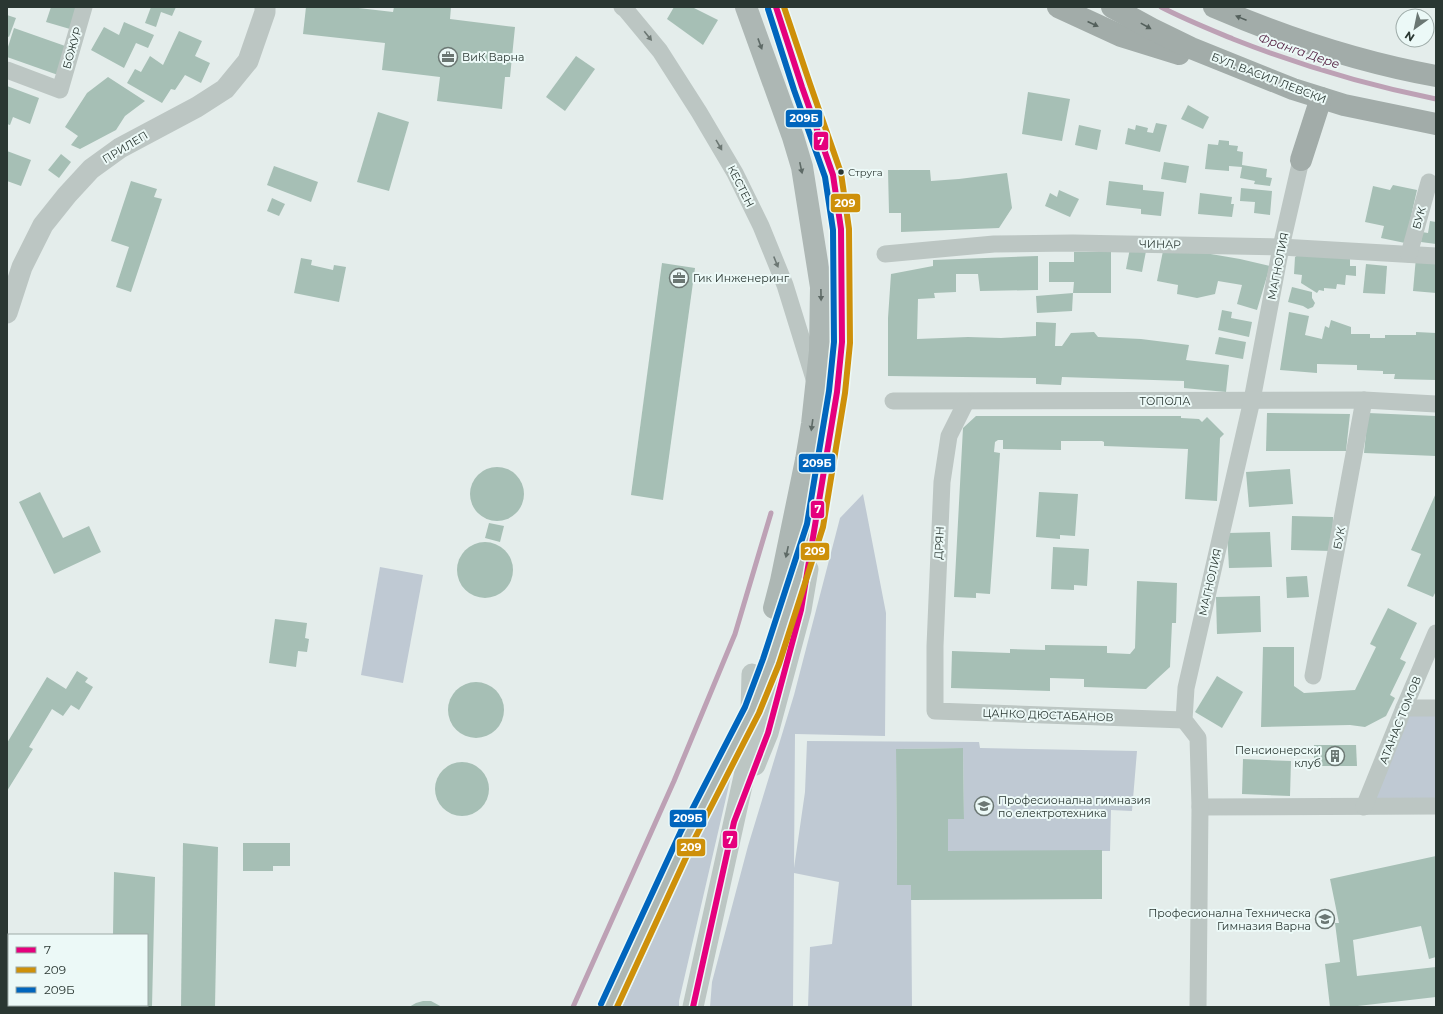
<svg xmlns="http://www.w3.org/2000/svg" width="1443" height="1014" font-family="Montserrat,sans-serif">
  <rect width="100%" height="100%" fill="#e4edeb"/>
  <g fill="#bfc9d3">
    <path d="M863,494L886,613L885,736L795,734L794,868L805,792L807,741L979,742L980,748L1137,751L1132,811L1111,810L1110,851H948V819H964L963,748L896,749L897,885H911L912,1007H808L810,947L832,944L839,882L794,873L793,1007H710L712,982L748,846L794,695L840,518Z"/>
    <path d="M380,567L423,575L403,683L361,675Z"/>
    <path d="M1404,708H1436V806L1364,807Z"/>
    <path d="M735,759L679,1001V1007H622Z"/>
  </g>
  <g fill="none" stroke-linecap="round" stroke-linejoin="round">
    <g stroke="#bda1b5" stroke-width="5">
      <path d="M1161,7C1184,19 1209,29 1233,39C1299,65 1366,85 1436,99"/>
      <path d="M573,1007L674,781L735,634L771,513"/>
    </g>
  </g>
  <g fill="#a6bfb5">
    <path d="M51,7H77L70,29L46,22Z"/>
    <path d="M151,7H176L172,16L161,12L156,27L145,23Z"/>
    <path d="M306,7H350L393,12L394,7H451L450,19L515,27L510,77H505L502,109L437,101L440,77L382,70L385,43L303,34Z"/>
    <path d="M674,7H692L718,20L703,45L667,19Z"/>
    <path d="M7,15L16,18L9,37L7,36Z"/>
    <path d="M124,22L154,35L148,48L136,43L124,68L91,50L104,27L119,35Z"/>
    <path d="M14,28L68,47L58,75L7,57V50Z"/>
    <path d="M179,31L202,41L195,56L210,63L201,83L185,75L175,90L171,89L162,103L127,83L135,69L141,72L150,56L163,65Z"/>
    <path d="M576,56L595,69L565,111L546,97Z"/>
    <path d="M108,77L145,101L125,116L116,130L80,149L71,145L78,136L65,127L87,93Z"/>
    <path d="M7,86L39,98L30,124L13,117L10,125L7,124Z"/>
    <path d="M1028,92L1070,99L1062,141L1022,134Z"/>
    <path d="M1188,105L1209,117L1203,129L1181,119Z"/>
    <path d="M378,112L409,122L389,191L357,182Z"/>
    <path d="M1156,123L1167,125L1160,152L1125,144L1128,128L1135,130L1136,125L1148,128L1147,132L1153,133Z"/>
    <path d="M1079,125L1101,130L1097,150L1075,145Z"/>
    <path d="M1219,140L1229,141V145L1238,146L1237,151L1243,152L1242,165L1267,169L1266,177L1272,178L1270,186L1254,184L1255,181L1240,178L1242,167L1229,166V171L1205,169L1208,144L1218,145Z"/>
    <path d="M7,151L31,160L21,186L7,181Z"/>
    <path d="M61,154L71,162L59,178L48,170Z"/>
    <path d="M1164,162L1189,166L1186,183L1161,179Z"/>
    <path d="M274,166L318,182L311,202L267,185Z"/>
    <path d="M888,170H930L931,181L959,179L1007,173L1012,208L999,228L901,232V213H889Z"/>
    <path d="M131,181L157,189L154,197L162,199L131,292L116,287L129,247L111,241Z"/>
    <path d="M1109,181L1143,185V190L1164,192L1161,216L1141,214V209L1106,205Z"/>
    <path d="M1393,185L1417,190L1405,243L1381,238L1384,226L1365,222L1373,186L1390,190Z"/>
    <path d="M1241,188L1272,191L1270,215L1254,213L1255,202L1240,201Z"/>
    <path d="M1059,190L1079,199L1070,217L1045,206L1050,193L1057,197Z"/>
    <path d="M1200,193L1232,197L1231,204H1234L1232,217L1198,214Z"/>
    <path d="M272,198L285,204L279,216L267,211Z"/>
    <path d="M1430,221L1436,222V244L1421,242L1422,232L1428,233Z"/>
    <path d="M1164,246L1240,259L1270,266L1257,310L1237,304L1242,285L1218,281L1215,294L1197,298L1177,294L1178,285L1157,281Z"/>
    <path d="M1130,248L1146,251L1142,272L1126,269Z"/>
    <path d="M1074,252H1111V293H1073L1074,282H1049V262H1074Z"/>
    <path d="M1301,253L1350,258V266H1356V276L1346,275L1345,285L1337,284L1336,289L1324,288V291L1319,290L1317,293L1301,283L1302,275L1294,274L1295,257Z"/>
    <path d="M1038,256V290L980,291L978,274H956V292L934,293L935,298L918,299L917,339L968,337L1001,338L1036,336V322L1056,323L1055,346H1062L1071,333L1094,332L1098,337L1141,339L1189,345L1186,360L1229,365L1226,392L1184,388V381L1062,377L1061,385L1036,384V378L888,376V318L891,274L933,266V260Z"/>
    <path d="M1416,257L1436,262V293L1413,291Z"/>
    <path d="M301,258L312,260L311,265L333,270L334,265L346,267L339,302L294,293Z"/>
    <path d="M662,263L695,268L663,500L631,495Z"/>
    <path d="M1366,264L1387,266L1385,294L1363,293Z"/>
    <path d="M1292,287L1312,292V298L1315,303L1313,307L1308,309L1303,306L1288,302Z"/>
    <path d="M1073,293L1072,311L1037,313L1036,296Z"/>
    <path d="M1222,310L1232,312L1231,318L1252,322L1249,337L1218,330Z"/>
    <path d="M1289,312L1309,316L1305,335L1322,339L1325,326L1329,328L1331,320L1351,327V334H1370V338H1385V335H1416V332L1436,333V380L1394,379L1395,374H1383V371L1357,370V365L1317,364V373L1280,370Z"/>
    <path d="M1219,337L1246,342L1243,359L1215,354Z"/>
    <path d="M1267,413L1350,414L1346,451H1266Z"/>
    <path d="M1368,413L1436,416V456L1364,453Z"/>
    <path d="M976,416H1181V418L1199,419L1202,422L1207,417L1224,434L1220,438L1217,501L1185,499L1188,449L1104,446V442L1102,441H1061V450L1003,449V440H998L995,442L994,452L1000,453L990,594L976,593V598L954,597L963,428Z"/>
    <circle cx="497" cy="494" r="27"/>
    <path d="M1290,469L1293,504L1249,507L1246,472Z"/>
    <path d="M40,492L63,538L89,526L101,552L54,574L19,502Z"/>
    <path d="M1039,492L1078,494L1075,536L1060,535V539L1036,537Z"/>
    <path d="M1436,493V591L1433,597L1407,586L1421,554L1411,550Z"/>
    <path d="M1292,516L1333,517L1332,551L1291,550Z"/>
    <path d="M489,523L504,526L500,542L485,538Z"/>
    <path d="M1270,532L1272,567L1229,568L1227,533Z"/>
    <circle cx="485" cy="570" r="28"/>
    <path d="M1053,547L1089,549L1087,586L1074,585V590L1051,589Z"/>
    <path d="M1307,576L1309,597L1287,598L1286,577Z"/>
    <path d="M1137,581L1177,583L1176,623H1172L1170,667L1146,689L1084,687V679L1050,678V691L951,688L952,651L1010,653V649L1045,650V645L1107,646V653L1130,654L1135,648Z"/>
    <path d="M1260,596L1261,632L1217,634L1216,597Z"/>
    <path d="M1388,608L1417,623L1400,659L1406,662L1390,695L1395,698L1386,716L1365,727L1350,725L1261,727L1263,647H1294V686L1304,693L1355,690L1376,647L1370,644Z"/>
    <path d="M275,619L307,623L305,638L309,639L307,652L298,651L296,667L269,663Z"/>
    <path d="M77,671L88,678L85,682L93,687L79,710L71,705L63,716L52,709L29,747L33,749L7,791V743L47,677L66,689Z"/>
    <path d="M1217,676L1243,692L1222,728L1195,712Z"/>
    <circle cx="476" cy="710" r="28"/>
    <path d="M1314,745H1356L1357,766H1314Z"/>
    <path d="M963,748L964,819H948V851L1102,850V899L911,900V885H897L896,749Z"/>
    <path d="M1243,759L1291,761L1290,796L1242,794Z"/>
    <circle cx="462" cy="789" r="27"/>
    <path d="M183,843L218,847L215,1007H181Z"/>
    <path d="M243,843H290V866H273V871H243Z"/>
    <path d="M1436,856V957L1429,959L1421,926L1353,940L1357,976L1436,967V997L1349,1007H1330L1325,964L1340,962L1335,923H1339L1330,879Z"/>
    <path d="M114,872L155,877L152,1007H112V1005H147V935H113Z"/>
    <path d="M423,1001H431L442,1007H409L416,1003Z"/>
  </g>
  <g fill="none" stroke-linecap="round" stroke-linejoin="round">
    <g stroke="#bcc6c3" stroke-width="17">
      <path d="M622,7L626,10L660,51L699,112L735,173L761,226L785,285L815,382"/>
      <path d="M7,70L60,90L84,7"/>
      <path d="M885,254L994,244L1073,243L1281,247L1436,256"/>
      <path d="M1409,254L1429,182"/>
      <path d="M893,401L1364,400L1436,404"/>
      <path d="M966,402L949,436L942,482L935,646V711L1184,720"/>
      <path d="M1313,676L1364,400"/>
      <path d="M1404,708H1436"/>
      <path d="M1200,807L1436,806"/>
      <path d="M1364,807L1404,708L1436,633"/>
      <path d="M1198,1007L1200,807L1198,738L1184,720L1186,688L1252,400L1281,247L1301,160"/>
    </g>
    <g stroke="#bcc6c3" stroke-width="21">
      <path d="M7,313L22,267L43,225L67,195L91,169L120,148L197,107L225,89L248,61L265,12V7"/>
      <path d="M755,765L768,733L801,610L808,569"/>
      <path d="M693,1007L750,749L752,674"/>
    </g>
    <g stroke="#adb7b4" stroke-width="22">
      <path d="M746,7L793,137L802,167L821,287L820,351L812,424L806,460L781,581L774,608"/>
      <path d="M608,1007L688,834L752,710L771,662L815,526L837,392L842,342L841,229L833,175L802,87L776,7"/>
    </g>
    <g stroke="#a2aca9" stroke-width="22">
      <path d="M1058,7L1121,36L1179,54"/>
      <path d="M1112,7L1152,29L1191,48L1293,89L1344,105L1436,124"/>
      <path d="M1214,7C1286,38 1359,62 1436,76"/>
      <path d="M1301,160L1321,98"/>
    </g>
    <g stroke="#ecf9f7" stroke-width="9">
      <path id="bus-1" d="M693,1007L734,822L768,733L801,610L837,392L842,342L841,229L833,175L802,87L776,7"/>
    </g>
    <g stroke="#ecf9f7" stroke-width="9">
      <path id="bus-2" d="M617,1007L695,838L759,713L779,664L823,527L845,393L850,343L849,229L841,173L810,84L784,7"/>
    </g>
    <g stroke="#ecf9f7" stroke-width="9">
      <path id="bus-3" d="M601,1004L681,831L745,707L763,659L807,524L829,391L834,342L833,230L825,177L794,90L768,9"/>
    </g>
    <use href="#bus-1" stroke="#e5007d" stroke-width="6"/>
    <use href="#bus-2" stroke="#ce900a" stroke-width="6"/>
    <use href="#bus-3" stroke="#0065bd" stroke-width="6"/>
  </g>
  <defs><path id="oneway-solid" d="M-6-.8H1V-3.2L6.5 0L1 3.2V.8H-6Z"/></defs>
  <g fill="#54605c">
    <use href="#oneway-solid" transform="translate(1241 18) rotate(-158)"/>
    <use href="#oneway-solid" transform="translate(1093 24) rotate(25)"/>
    <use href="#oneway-solid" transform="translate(1146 26) rotate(29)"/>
  </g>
  <g fill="#6c7773">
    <use href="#oneway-solid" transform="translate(648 36) rotate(51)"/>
    <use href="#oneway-solid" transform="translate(719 145) rotate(60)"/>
    <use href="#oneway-solid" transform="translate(776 262) rotate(68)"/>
  </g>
  <g fill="#5e6a66">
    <use href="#oneway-solid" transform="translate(760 44) rotate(70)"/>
    <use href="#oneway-solid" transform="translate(801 168) rotate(78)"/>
    <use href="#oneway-solid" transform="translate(821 295) rotate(89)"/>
    <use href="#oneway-solid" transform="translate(812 425) rotate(98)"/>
    <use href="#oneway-solid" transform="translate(787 552) rotate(102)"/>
  </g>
  <defs>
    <g id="office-ring" transform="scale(1)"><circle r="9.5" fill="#ecf9f7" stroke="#6b7773" stroke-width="1.5"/><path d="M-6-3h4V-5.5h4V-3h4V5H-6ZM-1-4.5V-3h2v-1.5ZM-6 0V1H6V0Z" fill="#6b7773"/></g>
    <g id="building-ring" transform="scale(1)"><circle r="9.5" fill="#ecf9f7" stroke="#6b7773" stroke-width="1.5"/><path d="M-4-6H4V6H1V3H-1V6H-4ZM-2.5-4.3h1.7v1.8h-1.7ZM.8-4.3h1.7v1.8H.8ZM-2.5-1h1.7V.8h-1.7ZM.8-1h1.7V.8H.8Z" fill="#6b7773"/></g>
    <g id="school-ring" transform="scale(1)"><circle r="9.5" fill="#ecf9f7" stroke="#6b7773" stroke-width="1.5"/><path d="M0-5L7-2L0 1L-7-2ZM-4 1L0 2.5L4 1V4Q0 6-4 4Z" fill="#6b7773"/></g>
  </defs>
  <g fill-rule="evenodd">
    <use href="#office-ring" x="448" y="57"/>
    <use href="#office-ring" x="679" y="278"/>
    <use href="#building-ring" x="1335" y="756"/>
    <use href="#school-ring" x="984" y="806"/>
    <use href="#school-ring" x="1325" y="919"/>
  </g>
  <circle fill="#2a3732" stroke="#ecf9f7" stroke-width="1.5" cx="841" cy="172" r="3.5"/>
  <g text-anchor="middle" stroke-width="4" stroke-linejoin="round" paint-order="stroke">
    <g font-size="10" fill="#2a3732" stroke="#ecf9f7" text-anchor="start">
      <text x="848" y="176">Струга</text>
    </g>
    <g font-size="11" fill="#2a3732" stroke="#ecf9f7">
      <text transform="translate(72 48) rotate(-74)" y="4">БОЖУР</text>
      <text transform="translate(1269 78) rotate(21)" y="4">БУЛ. ВАСИЛ ЛЕВСКИ</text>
      <text transform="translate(125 147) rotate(-31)" y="4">ПРИЛЕП</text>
      <text transform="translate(741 186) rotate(63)" y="4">КЕСТЕН</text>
      <text transform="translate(1419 218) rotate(-74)" y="4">БУК</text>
      <text transform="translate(1160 244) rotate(1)" y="4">ЧИНАР</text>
      <text transform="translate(1278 266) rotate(-79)" y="4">МАГНОЛИЯ</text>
      <text x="1165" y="405">ТОПОЛА</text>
      <text transform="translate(1339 538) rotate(-79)" y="4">БУК</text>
      <text transform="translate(939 543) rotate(-87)" y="4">ДРЯН</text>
      <text transform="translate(1210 582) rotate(-77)" y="4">МАГНОЛИЯ</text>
      <text transform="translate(1048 715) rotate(2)" y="4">ЦАНКО ДЮСТАБАНОВ</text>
      <text transform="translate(1400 720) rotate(-68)" y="4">АТАНАС ТОМОВ</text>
    </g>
    <g font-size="11" fill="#2a3732" stroke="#ecf9f7" text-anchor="start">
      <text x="462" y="61">ВиК Варна</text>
      <text x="693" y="282">Гик Инженеринг</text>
      <text x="1321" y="754" text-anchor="end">Пенсионерски<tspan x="1321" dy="13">клуб</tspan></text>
      <text x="998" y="804">Професионална гимназия<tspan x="998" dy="13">по електротехника</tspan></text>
      <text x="1311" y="917" text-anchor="end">Професионална Техническа<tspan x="1311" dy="13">Гимназия Варна</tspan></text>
    </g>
    <g font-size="12" font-style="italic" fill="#562344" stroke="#ecf9f7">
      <text transform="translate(1299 51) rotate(19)" y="4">Франга Дере</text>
    </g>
  </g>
  <g stroke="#ecf9f7" stroke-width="1.5">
    <rect x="785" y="109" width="38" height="19" rx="4" fill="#0065bd"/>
    <rect x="813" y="131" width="16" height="20" rx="4" fill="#e5007d"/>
    <rect x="830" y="193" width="31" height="20" rx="4" fill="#ce900a"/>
    <rect x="798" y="453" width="38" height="20" rx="4" fill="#0065bd"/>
    <rect x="810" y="500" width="15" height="19" rx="4" fill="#e5007d"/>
    <rect x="800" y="542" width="30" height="19" rx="4" fill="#ce900a"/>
    <rect x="669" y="809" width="38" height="19" rx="4" fill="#0065bd"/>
    <rect x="722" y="830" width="16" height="19" rx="4" fill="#e5007d"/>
    <rect x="676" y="838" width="30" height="19" rx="4" fill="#ce900a"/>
  </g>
  <g font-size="11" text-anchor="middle" font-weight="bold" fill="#fff">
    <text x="804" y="122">209Б</text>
    <text x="821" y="145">7</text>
    <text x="845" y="207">209</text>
    <text x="817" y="467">209Б</text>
    <text x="818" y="513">7</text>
    <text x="815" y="555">209</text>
    <text x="688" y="822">209Б</text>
    <text x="730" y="844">7</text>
    <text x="691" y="851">209</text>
  </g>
  <rect width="1443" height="1014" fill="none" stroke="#2a3732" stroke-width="16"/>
  <rect x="8" y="934" width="140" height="72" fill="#ecf9f7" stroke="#9eaba8"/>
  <rect x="16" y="947" width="20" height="6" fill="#e5007d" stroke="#9eaba8"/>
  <text x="44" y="954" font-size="12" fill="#2a3732">7</text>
  <rect x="16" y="967" width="20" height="6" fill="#ce900a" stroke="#9eaba8"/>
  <text x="44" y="974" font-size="12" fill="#2a3732">209</text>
  <rect x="16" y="987" width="20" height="6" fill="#0065bd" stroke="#9eaba8"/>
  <text x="44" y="994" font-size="12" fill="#2a3732">209Б</text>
  <g transform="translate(1415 28) rotate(213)"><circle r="19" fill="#ecf9f7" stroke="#9eaba8"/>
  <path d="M0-3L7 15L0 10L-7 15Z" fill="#6b7773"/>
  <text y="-6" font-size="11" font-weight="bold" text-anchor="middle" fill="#2a3732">N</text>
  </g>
</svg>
